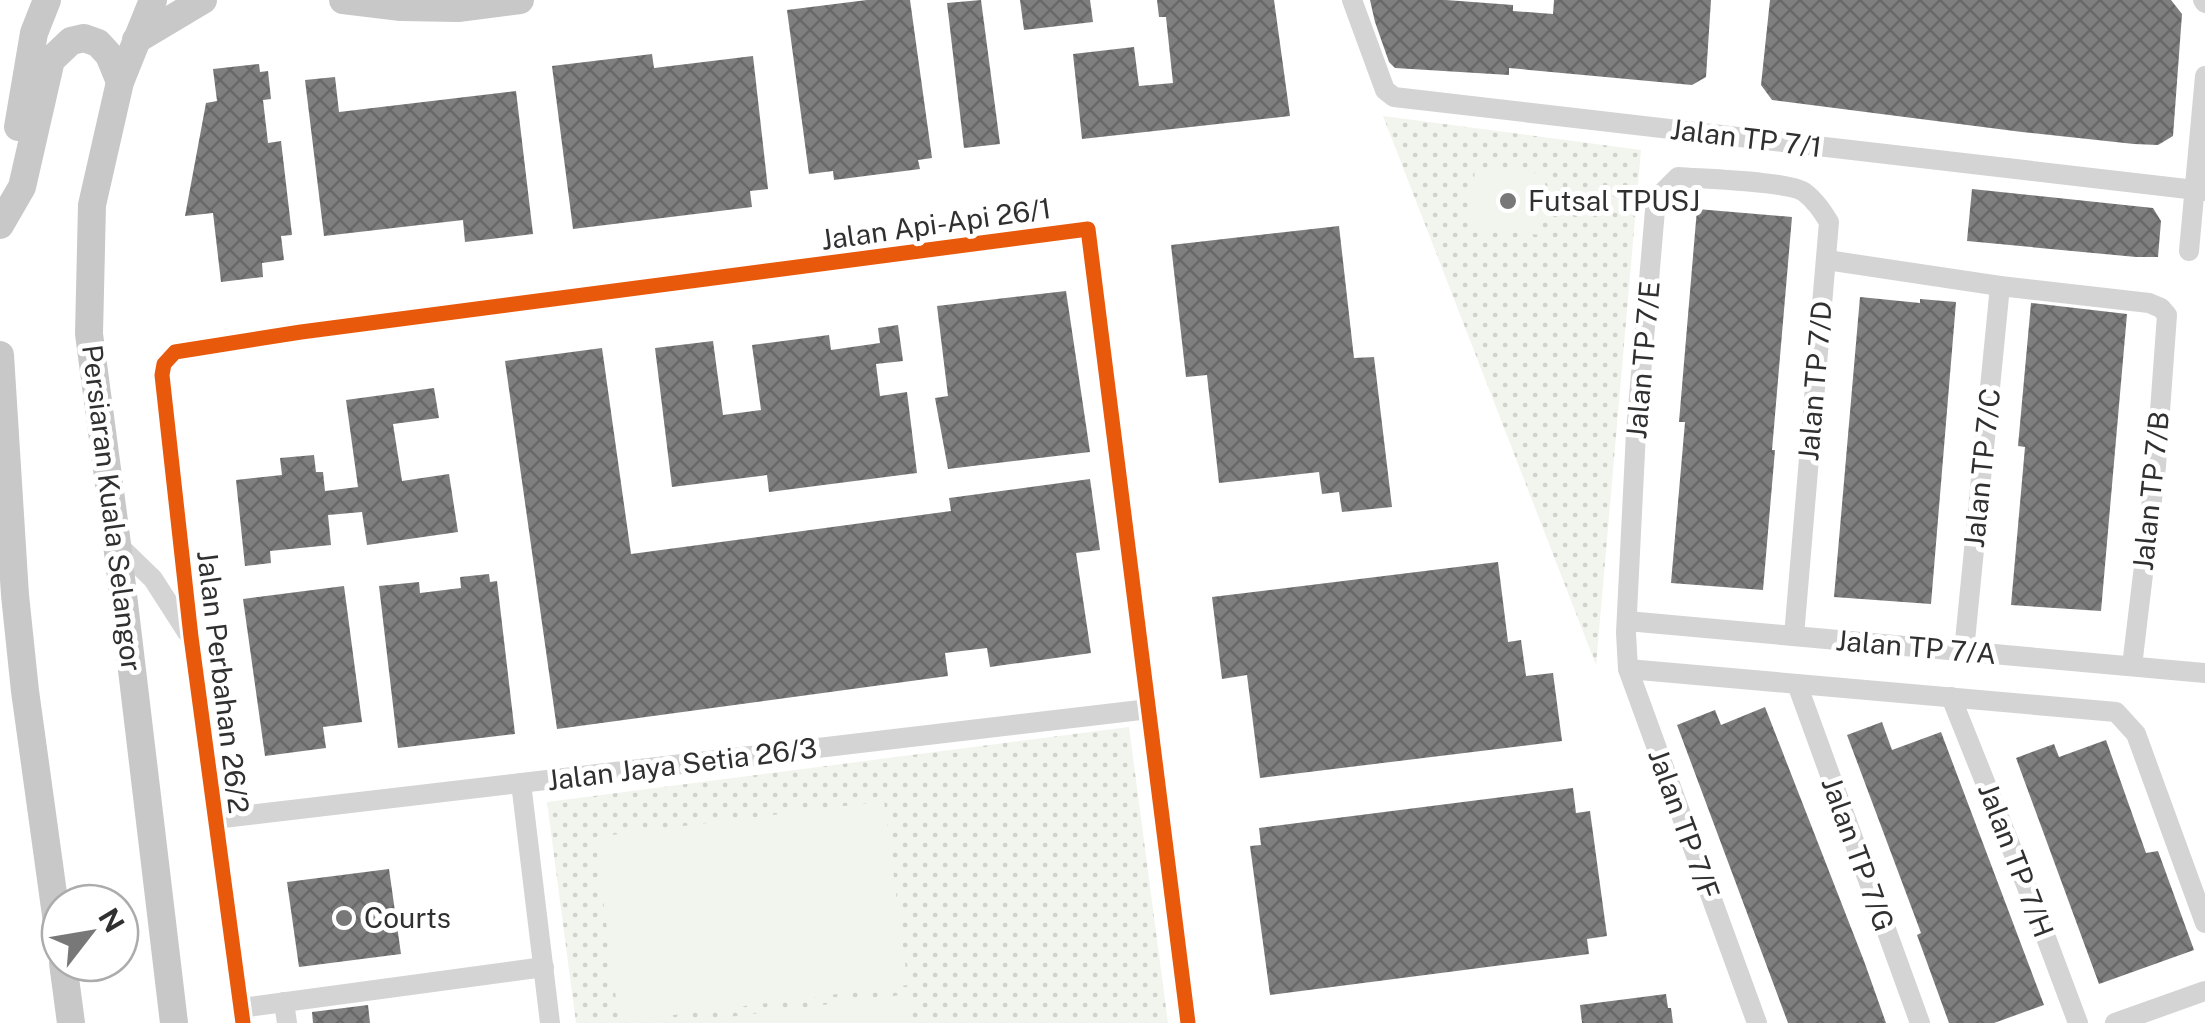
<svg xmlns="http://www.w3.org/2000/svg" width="2205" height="1023" font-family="'Public Sans',sans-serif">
  <defs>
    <pattern id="park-dots" width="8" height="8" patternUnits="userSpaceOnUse" patternTransform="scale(2.5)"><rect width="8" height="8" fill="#f2f5ed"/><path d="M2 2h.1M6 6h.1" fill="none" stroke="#d0d2cc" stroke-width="1.8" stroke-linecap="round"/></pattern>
    <pattern id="building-cross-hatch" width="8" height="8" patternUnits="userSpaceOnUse" patternTransform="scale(2.5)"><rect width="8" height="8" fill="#7f7f7f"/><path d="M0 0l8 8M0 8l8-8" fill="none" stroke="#686868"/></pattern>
  </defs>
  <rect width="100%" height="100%" fill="#fff"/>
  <g fill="url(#park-dots)">
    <path d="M1383,116L1641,150L1596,665Z"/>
    <path d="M1129,727L1168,1023H576L547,802Z"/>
  </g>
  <g fill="#f2f5ed">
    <path d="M1475,168L1546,174L1541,235L1470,228Z"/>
    <path d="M884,801L908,985L619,1022L595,837Z"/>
    <path d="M909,994L913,1023H681Z"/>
  </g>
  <g fill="url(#building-cross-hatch)">
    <path d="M867,0H910L932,158L918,160L920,169L834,180L833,171L809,174L787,10Z"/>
    <path d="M981,0L1000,144L964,148L947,3Z"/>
    <path d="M1020,0H1090L1093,22L1024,30Z"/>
    <path d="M1157,0H1274L1290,116L1082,139L1073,54L1134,47L1139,86L1173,83L1166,17H1159Z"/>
    <path d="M1370,0H1446L1513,5V11L1553,14L1554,0H1711L1706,77L1692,85L1509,68V75L1395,68L1389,62L1375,22Z"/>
    <path d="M1770,0H2171L2182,14L2173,136L2158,145L2134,144L2022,132L1772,100L1761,85Z"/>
    <path d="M652,54L654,68L753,56L768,189L750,191L752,207L573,229L552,66Z"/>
    <path d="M259,64L260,72L268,71L271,99L263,100L268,143L281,141L292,235L281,236L284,260L262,263L263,277L221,282L213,213L185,216L206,103L217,101L213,69Z"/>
    <path d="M335,77L339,112L516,91L533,234L465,242L463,220L324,236L305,80Z"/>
    <path d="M1972,189L2153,208L2161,221L2158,257H2136L1967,241Z"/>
    <path d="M1697,209L1792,217L1772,450H1775L1763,590L1671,583L1685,422H1679Z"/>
    <path d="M1339,226L1354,358L1374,357L1392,507L1342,512L1339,492L1322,494L1319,472L1219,483L1207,375L1186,377L1171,245Z"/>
    <path d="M1066,291L1090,452L948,469L935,398L948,396L937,306Z"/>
    <path d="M1860,297L1920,303V299L1956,302L1931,604L1834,597Z"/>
    <path d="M2031,303L2127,314L2101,611L2011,605L2025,447L2018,446Z"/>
    <path d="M898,325L903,361L876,364L880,396L907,392L917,473L769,492L767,475L672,487L655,348L713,341L723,415L761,410L752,345L829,335L831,350L880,343L878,328Z"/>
    <path d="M602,348L631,554L951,511L949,498L1090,479L1100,550L1076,553L1091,653L990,667L987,648L945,653L948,676L557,729L505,361Z"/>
    <path d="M434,388L439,418L393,424L402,481L449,474L458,532L367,545L362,512L328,515L331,545L270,551L271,563L245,566L236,480L282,475L280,458L314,455L316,472H323L325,491L358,487L346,400Z"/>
    <path d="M1498,562L1508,642L1521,640L1526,676L1553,673L1562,741L1260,778L1247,675L1222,679L1212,597Z"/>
    <path d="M489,574L490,582L497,581L515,734L398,748L379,586L419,582L420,593L461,588L460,577Z"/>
    <path d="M344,586L362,722L323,727L326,748L265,756L243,599Z"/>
    <path d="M1765,707L1864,961L1886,1023H1788L1677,725L1715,710L1721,725Z"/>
    <path d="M1882,722L1892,750L1941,732L2044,1005L1994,1023H1949L1917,935L1921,933L1847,735Z"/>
    <path d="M2106,740L2146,853L2158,851L2194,950L2099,984L2016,758L2054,744L2059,757Z"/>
    <path d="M1573,788L1576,813L1590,811L1607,936L1587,939L1589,954L1270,995L1250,846L1261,845L1259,828Z"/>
    <path d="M389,869L401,954L299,967L287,882Z"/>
    <path d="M1666,994L1668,1008H1671L1673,1023H1582L1580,1005Z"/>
    <path d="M368,1005L370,1023H313L312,1012Z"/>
  </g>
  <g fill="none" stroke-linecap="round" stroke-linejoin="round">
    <g stroke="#d4d4d4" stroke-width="20">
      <path d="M1352,0L1385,90L1394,97L2205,191"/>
      <path d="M2203,0L2205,3"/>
      <path d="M2189,251L2205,76"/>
      <path d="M1827,260L2000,286L2149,303L2161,308L2167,315L2156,466L2132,666"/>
      <path d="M117,544L153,579L187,632"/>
      <path d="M1627,621L2205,673"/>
      <path d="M1964,651L2000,286"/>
      <path d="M1628,669L2116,712L2136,734L2205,923"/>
      <path d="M1797,684L1920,1023"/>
      <path d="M1951,697L2027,887L2078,1023"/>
      <path d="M521,783L550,1023"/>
      <path d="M215,819L1149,709"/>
      <path d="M284,1002L287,1023"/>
      <path d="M241,1008L544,967"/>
      <path d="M243,1023L191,637L162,375L164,364L175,352L301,332L1088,229L1188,1023"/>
      <path d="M1757,1023L1628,669L1626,633L1636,432L1655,210L1664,191L1678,177C1702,179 1788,181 1804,192C1815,200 1822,211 1829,222L1794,636"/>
      <path d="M2115,1023L2205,991"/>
    </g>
    <g stroke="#c8c8c8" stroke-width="28">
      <path d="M153,0L120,82L92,205L89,334L117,544L174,1023"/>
      <path d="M343,0L401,7L458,8L520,0"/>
      <path d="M136,40L203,0"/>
      <path d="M18,127L34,33L47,0"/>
      <path d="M0,225L22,187L51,60L71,41L84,38L98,43L109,55L120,82"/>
      <path d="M0,355L15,595L25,691L60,944"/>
      <path d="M63,963L71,1023"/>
    </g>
    <g stroke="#fff" stroke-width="21">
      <path id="cycleway" d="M243,1023L191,637L162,375L164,364L175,352L301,332L1088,229L1188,1023"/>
    </g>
    <use href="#cycleway" stroke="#e8590c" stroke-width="15"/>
  </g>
  <g fill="#787878" stroke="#fff" stroke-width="4">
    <circle cx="1508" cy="201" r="10"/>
    <circle cx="344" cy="918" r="10"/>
  </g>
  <g text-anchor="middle" stroke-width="10" stroke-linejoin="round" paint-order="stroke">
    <g font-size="28" fill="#303030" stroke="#fff">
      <text transform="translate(1746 138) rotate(7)" y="10">Jalan TP 7/1</text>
      <text transform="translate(936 224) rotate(-8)" y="10">Jalan Api-Api 26/1</text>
      <text transform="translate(1643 360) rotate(-85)" y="10">Jalan TP 7/E</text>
      <text transform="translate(1815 381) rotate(-85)" y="10">Jalan TP 7/D</text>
      <text transform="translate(1982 468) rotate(-84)" y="10">Jalan TP 7/C</text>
      <text transform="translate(2151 491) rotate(-84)" y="10">Jalan TP 7/B</text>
      <text transform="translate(112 508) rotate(83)" y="10">Persiaran Kuala Selangor</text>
      <text transform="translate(1916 647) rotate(5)" y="10">Jalan TP 7/A</text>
      <text transform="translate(223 682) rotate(83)" y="10">Jalan Perbahan 26/2</text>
      <text transform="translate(682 764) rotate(-7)" y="10">Jalan Jaya Setia 26/3</text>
      <text transform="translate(1684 824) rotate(70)" y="10">Jalan TP 7/F</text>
      <text transform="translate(1858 854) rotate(70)" y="10">Jalan TP 7/G</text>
      <text transform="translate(2016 860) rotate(69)" y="10">Jalan TP 7/H</text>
    </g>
    <g font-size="28" fill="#303030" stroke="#fff" text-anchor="start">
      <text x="1528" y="211">Futsal TPUSJ</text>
      <text x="364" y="928">Courts</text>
    </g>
  </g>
  <g transform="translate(90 933) rotate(59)"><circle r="48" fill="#ffffff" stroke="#acacac" stroke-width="2.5"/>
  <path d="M0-8L18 38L0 25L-18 38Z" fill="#787878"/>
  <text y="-15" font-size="28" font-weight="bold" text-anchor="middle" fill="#303030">N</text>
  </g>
</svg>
